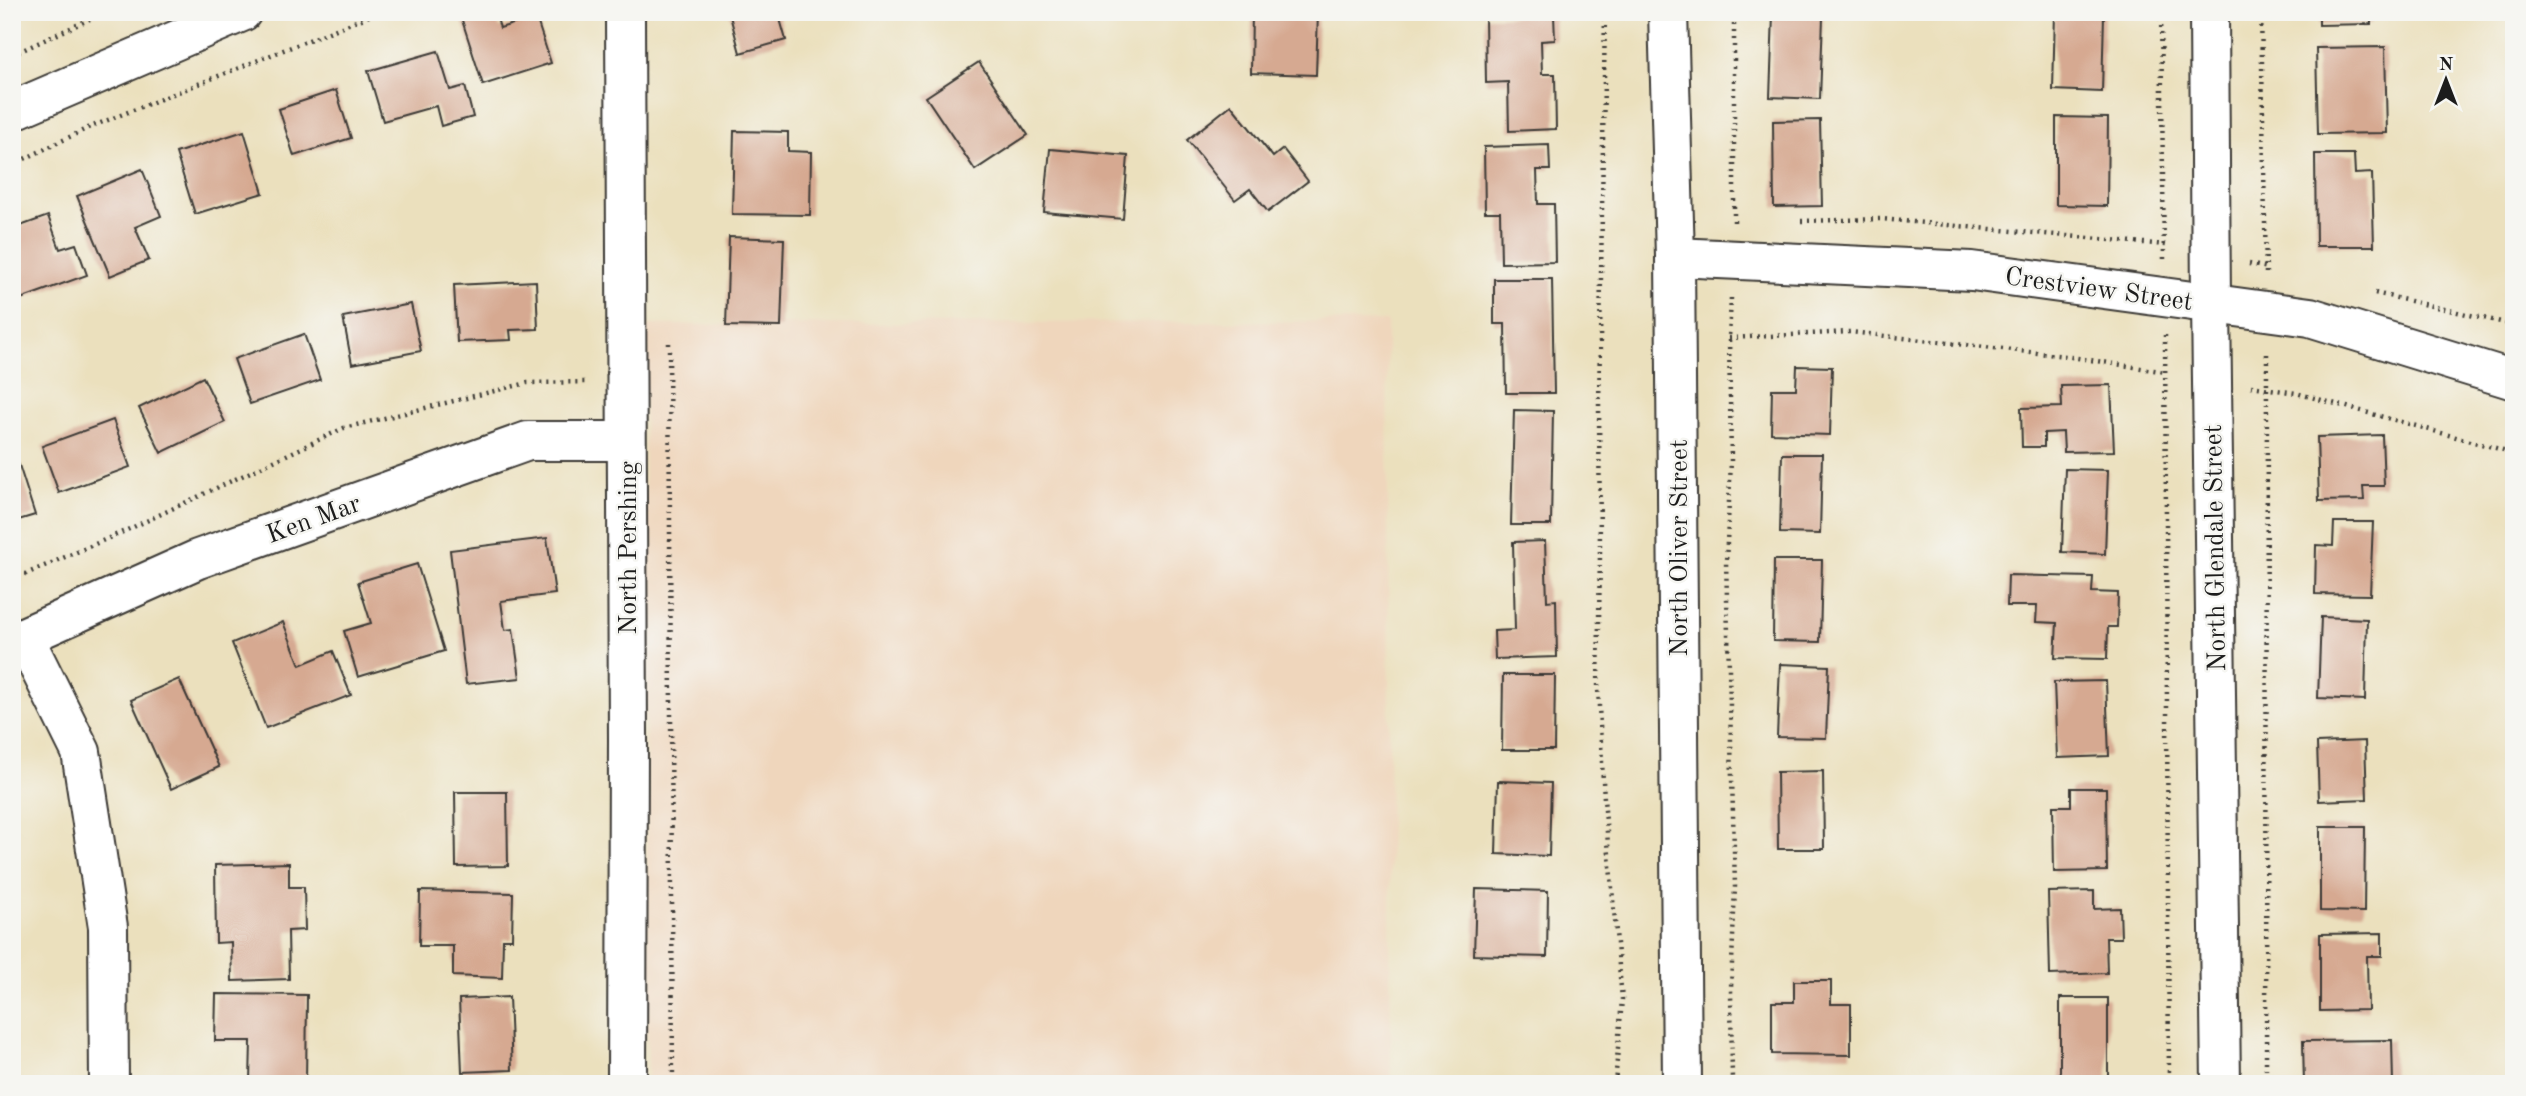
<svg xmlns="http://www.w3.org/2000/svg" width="2526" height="1096" font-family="'Old Standard TT',serif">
  <rect width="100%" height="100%" fill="#f6f6f2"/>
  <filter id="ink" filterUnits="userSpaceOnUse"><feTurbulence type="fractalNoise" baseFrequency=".0143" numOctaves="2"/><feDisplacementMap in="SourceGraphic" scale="14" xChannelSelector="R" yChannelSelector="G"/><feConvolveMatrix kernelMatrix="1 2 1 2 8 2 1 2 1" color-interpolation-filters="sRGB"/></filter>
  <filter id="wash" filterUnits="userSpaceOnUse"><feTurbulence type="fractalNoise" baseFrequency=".00686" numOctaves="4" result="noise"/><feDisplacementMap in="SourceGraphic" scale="28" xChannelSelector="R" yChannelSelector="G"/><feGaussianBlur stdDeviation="1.57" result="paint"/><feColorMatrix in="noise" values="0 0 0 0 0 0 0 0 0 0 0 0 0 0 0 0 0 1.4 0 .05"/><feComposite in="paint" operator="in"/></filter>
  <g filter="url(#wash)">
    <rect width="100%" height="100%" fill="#ebe0bd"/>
    <path fill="#efd6bc" d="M1387,321L1391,1084H648L644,325Z"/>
    <g id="blocks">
      <g fill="#d6a991">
        <path d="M467,12H495L500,28L536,17L551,63L483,85L460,14Z"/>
        <path d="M729,12H778L786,40L740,53Z"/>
        <path d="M1252,12H1318L1316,75L1251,73Z"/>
        <path d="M2319,12H2371V24L2319,25Z"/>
        <path d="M2055,13L2104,15L2102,92L2053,90Z"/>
        <path d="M1554,15L1555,40L1541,41L1542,74H1555L1556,129L1509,131L1508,82L1486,83L1485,17Z"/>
        <path d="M1773,15L1823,17L1820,99L1770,97Z"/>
        <path d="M2385,47L2387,133L2318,134L2316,48Z"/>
        <path d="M438,51L450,90L465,86L473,117L441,126L436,106L383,121L368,71Z"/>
        <path d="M979,62L1028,135L975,170L926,97Z"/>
        <path d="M336,90L351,138L294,156L279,109Z"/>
        <path d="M1231,105L1273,157L1283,149L1308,181L1268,212L1250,189L1235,200L1187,140Z"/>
        <path d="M2056,117L2108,118L2107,206L2056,205Z"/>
        <path d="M1820,120L1822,206L1774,207L1773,121Z"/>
        <path d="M244,131L263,193L195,214L176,153Z"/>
        <path d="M734,131L788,132V151L811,152L810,215L732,214Z"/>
        <path d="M1549,145L1550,170H1537L1538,204H1554L1555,262L1501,263L1500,212H1485L1484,147Z"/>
        <path d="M1050,149L1128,156L1123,219L1044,212Z"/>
        <path d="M2315,154H2354L2355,174L2372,173L2374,246H2316Z"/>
        <path d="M142,169L161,216L135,227L149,260L110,276L77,196Z"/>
        <path d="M48,216L60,249L76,244L87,275L12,302V229Z"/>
        <path d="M729,237L784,239L781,327L726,326Z"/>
        <path d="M1494,279H1552L1554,393H1506L1505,324H1494Z"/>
        <path d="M536,281L538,329L510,330L511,340L457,342L454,285Z"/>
        <path d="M411,304L421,351L352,364L343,317Z"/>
        <path d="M304,334L320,380L250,404L234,359Z"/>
        <path d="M1797,366L1832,367L1830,435L1771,433L1772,389H1796Z"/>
        <path d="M203,377L225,422L161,453L139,408Z"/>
        <path d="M2111,385L2114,451L2064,452L2063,432L2044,433V447H2022L2021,408L2062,407L2061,386Z"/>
        <path d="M1514,410L1553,411L1551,525H1511Z"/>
        <path d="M113,420L130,467L59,493L42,446Z"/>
        <path d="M2382,435L2384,486H2363L2364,500L2319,501L2317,437Z"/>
        <path d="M1782,454H1822L1820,534L1780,533Z"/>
        <path d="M19,465L35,515L12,522V467Z"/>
        <path d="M2065,469L2108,470L2105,554L2062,552Z"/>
        <path d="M2334,522H2373L2370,595L2315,594L2316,545L2333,546Z"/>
        <path d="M547,538L555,594L501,601L505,630L513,629L520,678L466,684L450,550Z"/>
        <path d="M1545,541L1547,601L1556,600L1557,657L1495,659L1494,631L1515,630L1513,542Z"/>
        <path d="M1774,560H1822L1820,642L1773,641Z"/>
        <path d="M417,564L444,651L358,677L344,631L371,623L358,582Z"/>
        <path d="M2008,575L2093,577L2092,592L2118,593L2117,627H2108L2107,659L2055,658L2057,623L2036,622L2037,606H2007Z"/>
        <path d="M2321,617L2367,619L2365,700L2318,698Z"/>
        <path d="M283,622L300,665L333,651L351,695L266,728L232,643Z"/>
        <path d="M1780,664L1829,666L1826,738L1777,737Z"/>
        <path d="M1503,675H1555L1554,750H1502Z"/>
        <path d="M179,679L219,767L171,789L131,700Z"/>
        <path d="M2106,681L2109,756L2057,758L2054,682Z"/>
        <path d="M2365,741L2367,799L2319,801L2317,743Z"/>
        <path d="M1823,771L1824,849H1778L1777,772Z"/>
        <path d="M1498,781L1551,783L1549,856L1496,854Z"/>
        <path d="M2071,788H2106L2107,871L2054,872L2053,806H2071Z"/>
        <path d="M455,792H507L508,866L456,867Z"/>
        <path d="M2320,827H2365L2364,912L2320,911Z"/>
        <path d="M289,863V887H304L305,930L288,931L289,979L232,981L231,942L216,943L215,865Z"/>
        <path d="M1476,889L1548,891L1547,957L1474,955Z"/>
        <path d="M420,891L513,893L512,939H503L502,978L453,976V946H419Z"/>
        <path d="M2094,891V909L2120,908L2121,938H2106L2107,973L2050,975L2048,892Z"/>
        <path d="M2382,933V956H2367L2368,1010L2320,1011V934Z"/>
        <path d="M1794,981H1831V1004H1851V1055L1772,1054V1002H1794Z"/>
        <path d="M216,994L307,995L306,1083L250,1082L251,1041H215Z"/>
        <path d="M509,997L512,1070L462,1072L459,999Z"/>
        <rect x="2060" y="998" width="48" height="84"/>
        <path d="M2392,1040L2393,1084H2304L2303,1041Z"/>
      </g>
    </g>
  </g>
  <g filter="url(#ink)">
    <use href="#blocks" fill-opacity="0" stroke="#3b3934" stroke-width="2"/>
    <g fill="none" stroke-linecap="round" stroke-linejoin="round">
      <g stroke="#3b3934" stroke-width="42">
        <g id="minor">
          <path d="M625,12L628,739L627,1084"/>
          <path d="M2209,12L2211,304L2221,1084"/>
          <path d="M12,111L242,12"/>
          <path d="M1675,257L1972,271L2310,317L2514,380"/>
          <path d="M24,637L81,752L108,927L109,1084"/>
          <path d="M12,642L198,559L528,441H626"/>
        </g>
      </g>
      <g stroke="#3b3934" stroke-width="42">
        <path id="secondary" d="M1668,12L1675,257L1682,1084"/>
      </g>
      <g stroke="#3b3934" stroke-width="4.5" stroke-dasharray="2 5" stroke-linecap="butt">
        <path d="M1605,12L1599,406L1600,553L1598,688L1604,799L1622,999L1615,1084"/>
        <path d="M2161,12L2164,260"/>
        <path d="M2261,12L2266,274"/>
        <path d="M12,55L105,12"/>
        <path d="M12,165L88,128L379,12"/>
        <path d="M1801,221L1881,219L2166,245"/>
        <path d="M1734,222V12"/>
        <path d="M2249,264L2268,268"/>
        <path d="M2375,293L2514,325"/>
        <path d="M1731,298L1729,338L1731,461L1726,562L1735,886L1731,988L1732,1084"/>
        <path d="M2165,335L2169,1084"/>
        <path d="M1729,338L1850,332L2065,356L2166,372"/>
        <path d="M669,343L673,1084"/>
        <path d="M2251,386L2296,393L2514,453"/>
        <path d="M12,580L125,531L344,428L527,383L588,382"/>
        <path d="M2266,1084L2267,350"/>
      </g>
      <use href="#minor" stroke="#fff" stroke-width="38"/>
      <use href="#secondary" stroke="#fff" stroke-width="38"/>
    </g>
  </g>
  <g text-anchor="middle" stroke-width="5" stroke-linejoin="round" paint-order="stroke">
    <g font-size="26" fill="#1c1c1c" stroke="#f6f6f2">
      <text transform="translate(2099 288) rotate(8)" y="9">Crestview Street</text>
      <text transform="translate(313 518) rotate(-20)" y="9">Ken Mar</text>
      <text transform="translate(627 548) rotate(-90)" y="9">North Pershing</text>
      <text transform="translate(1678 548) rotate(-90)" y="9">North Oliver Street</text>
      <text transform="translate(2214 548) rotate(-91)" y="9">North Glendale Street</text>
    </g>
  </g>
  <rect width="2526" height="1096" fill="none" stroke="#f6f6f2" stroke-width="42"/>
  <g transform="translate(2446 80)" stroke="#f6f6f2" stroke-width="5" paint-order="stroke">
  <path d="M0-5L12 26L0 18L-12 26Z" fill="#1c1c1c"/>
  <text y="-10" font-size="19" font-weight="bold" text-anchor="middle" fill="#1c1c1c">N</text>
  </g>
</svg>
